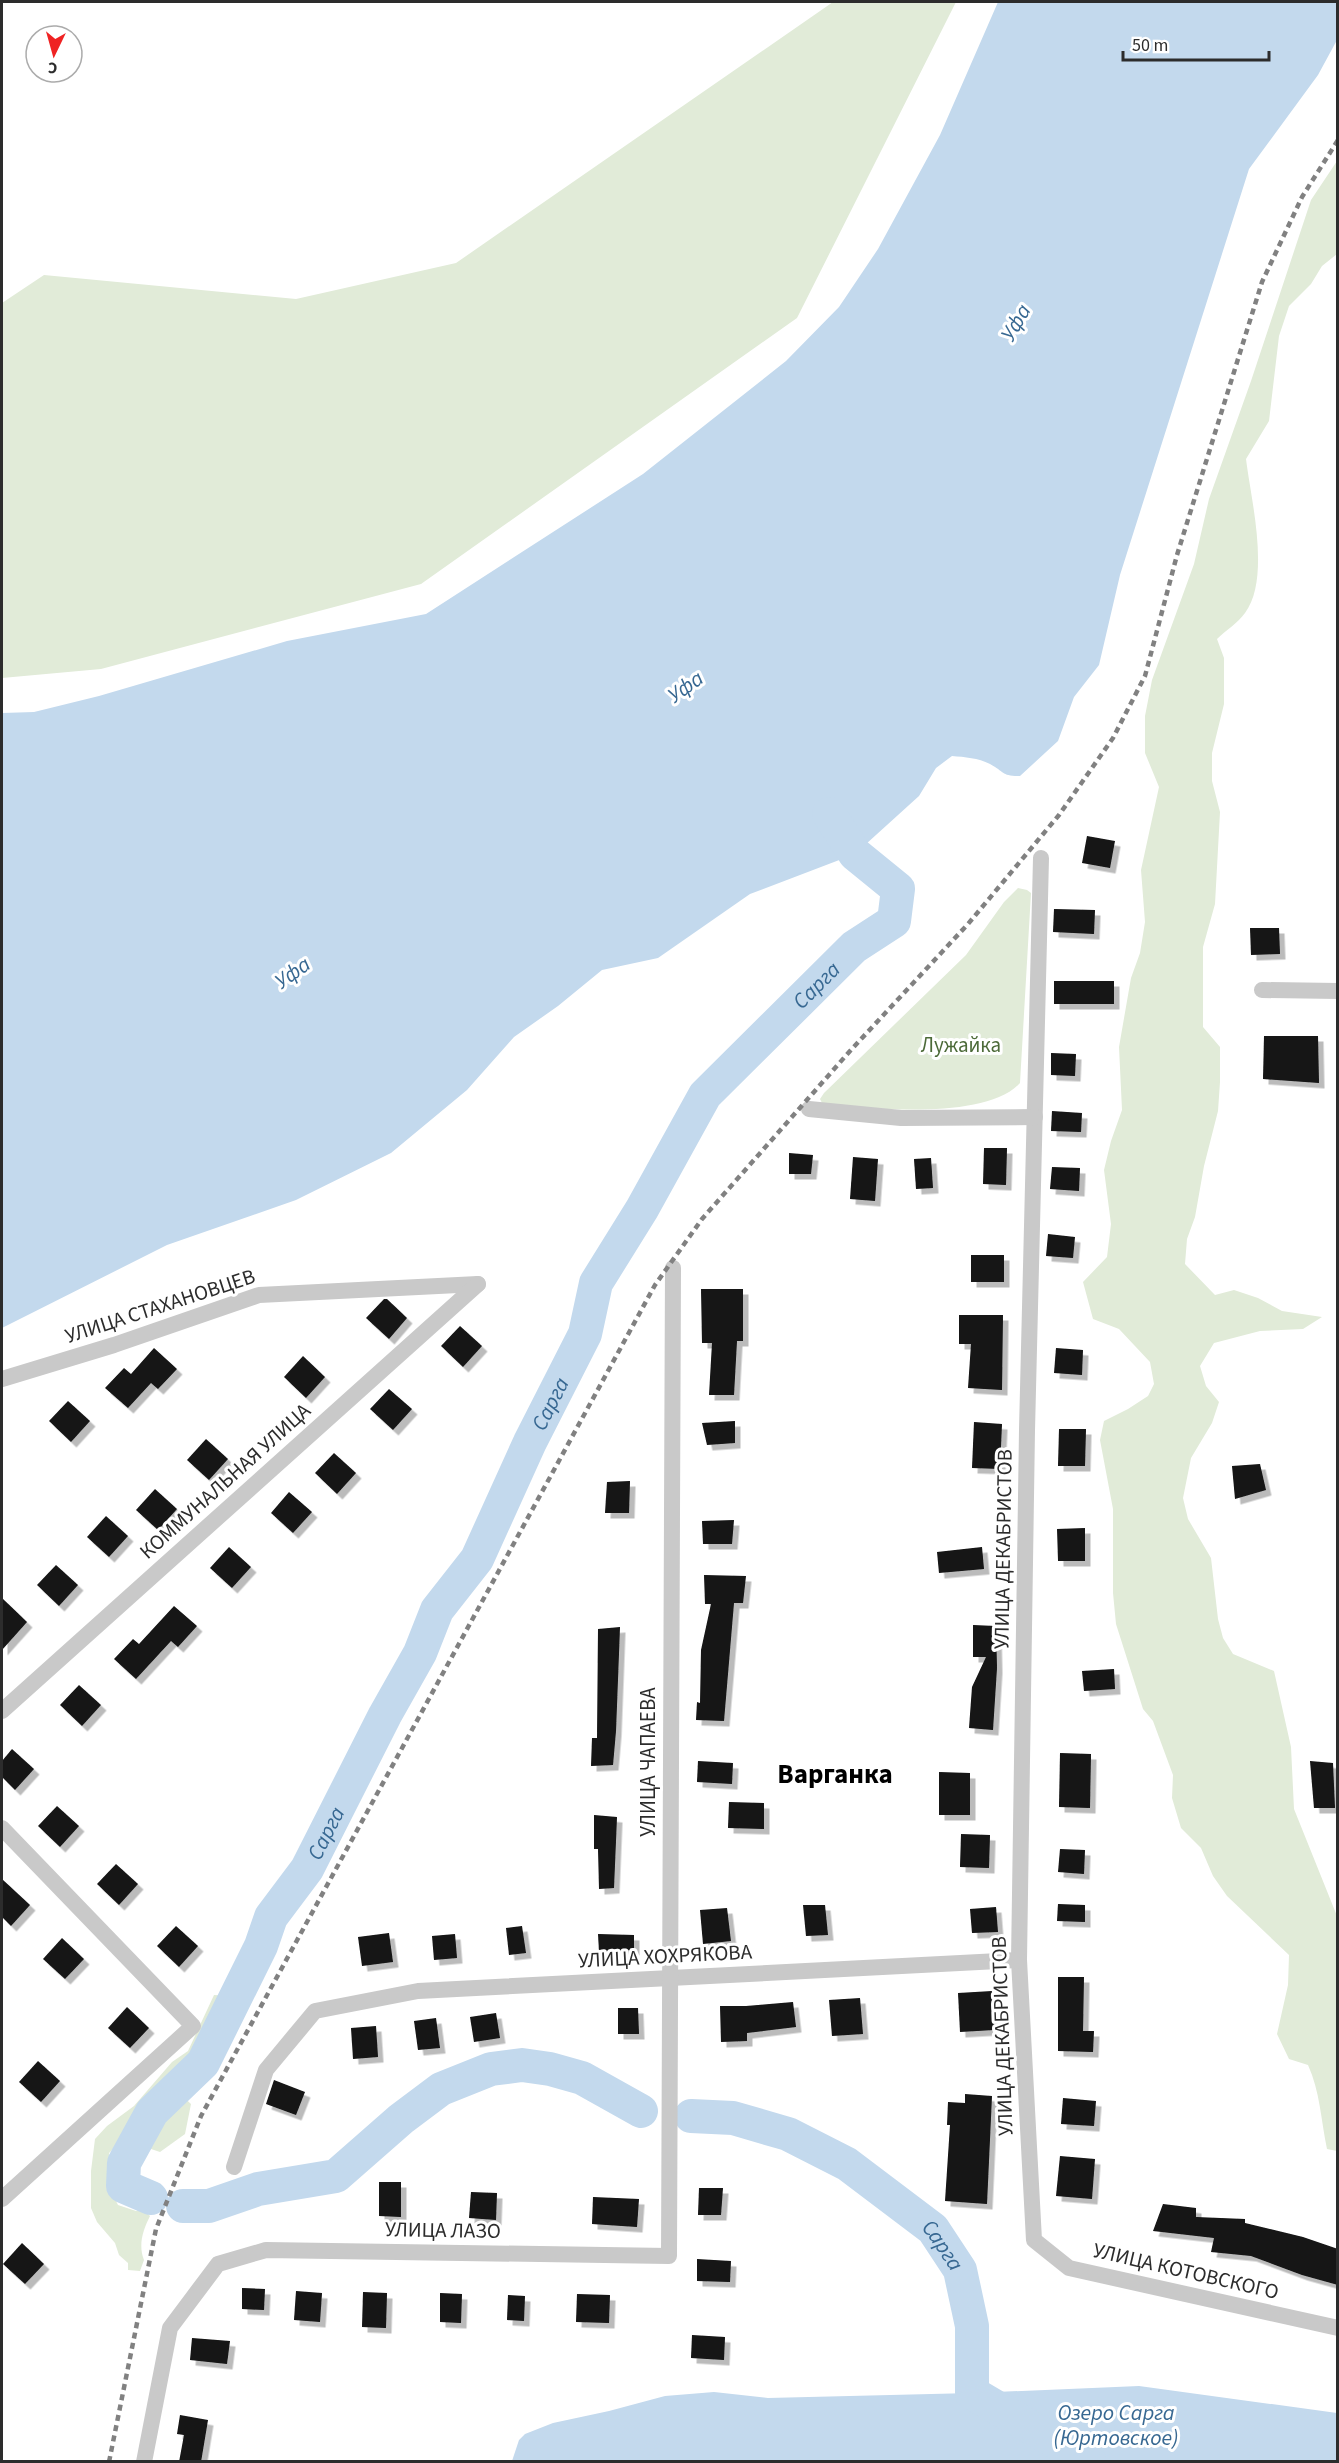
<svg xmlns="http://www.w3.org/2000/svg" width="1339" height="2463" font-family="'Source Sans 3',sans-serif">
  <defs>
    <filter id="shadow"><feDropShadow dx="5.5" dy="5.5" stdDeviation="0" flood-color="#0004"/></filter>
  </defs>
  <rect width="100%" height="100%" fill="#fff"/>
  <g fill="#e1ebd8">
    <path d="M833,2H956L797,318L421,584L101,669L2,678V303L44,275L296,299L456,263Z"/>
    <path d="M1337,161V254L1322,266L1311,284L1289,306L1279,336L1269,421L1246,459C1251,500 1271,578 1245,613C1238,623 1226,630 1217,639L1224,658V704L1212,753V781L1220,812L1215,904L1203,947V1027L1220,1047V1082L1218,1111L1204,1166L1195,1217L1187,1239L1185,1264L1215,1295L1234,1290L1258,1298L1282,1311L1322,1317L1303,1329L1260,1331L1214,1343L1200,1366L1206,1386L1219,1402L1212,1423L1191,1458L1183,1498L1188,1519L1211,1558L1218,1619L1223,1638L1233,1654L1274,1671L1291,1747L1294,1809L1337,1916V2151L1327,2149C1321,2121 1320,2091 1308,2065L1289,2059L1277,2034L1288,1985L1289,1955L1227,1896L1213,1876L1201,1848L1181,1828L1172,1798L1173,1775L1153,1721L1143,1709L1116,1624L1113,1593V1509L1100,1440L1104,1421L1128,1409L1148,1396L1154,1384L1150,1362L1119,1329L1093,1319L1083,1282L1107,1257L1111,1224L1104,1170L1111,1141L1122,1110L1119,1047L1131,978L1140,953L1145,922L1141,870L1159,787L1145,753V716L1152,680L1194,564L1209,499L1251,381L1311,200Z"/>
    <path d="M1018,888L1027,890L1031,893L1020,1083C986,1121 871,1108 823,1105L820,1099L824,1093L966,955L1004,902Z"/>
    <path d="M214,1995L236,1996L241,2007L234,2015L222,2020L219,2033L221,2040L212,2057C195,2062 179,2071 176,2090L191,2104L185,2134L160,2152L145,2147L138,2152L133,2174L128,2181L121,2172L123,2147L118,2144L109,2153L112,2193L118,2205L136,2211L143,2209L150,2216C143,2230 138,2245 144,2260L140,2271L128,2270V2263L119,2255L115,2243L97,2222L91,2208V2171L95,2139L107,2126L134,2106L172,2062L188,2051Z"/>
  </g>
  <g fill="#c3d9ed">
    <path d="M998,2H1337V40L1318,75L1249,169L1120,575L1099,665L1074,697L1058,741L1020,776C1001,776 1005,772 990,764C978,758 965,757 952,756L936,768L919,796L855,854L750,894L658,958L602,970L558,1006L514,1037L467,1090L391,1153L296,1200L167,1245L2,1328V713L34,712L99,696L287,641L426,614L643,474L786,361L839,307L878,249L940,135Z"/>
    <path d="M1139,2386L1337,2413V2461H512L519,2440L525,2434L553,2423L609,2411L665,2396L714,2392L768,2398L972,2393Z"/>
  </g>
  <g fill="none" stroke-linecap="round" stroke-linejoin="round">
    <g stroke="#c3d9ed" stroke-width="34">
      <path id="s1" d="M691,2116L733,2118L788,2134L847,2164L933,2229L960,2270L972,2326V2393L1090,2462"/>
      <path id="s2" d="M151,2198L123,2186L124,2163L152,2112L203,2063L261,1946L271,1917L307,1869L385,1715L420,1653L437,1610L477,1559L530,1442L585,1334L596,1283L642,1209L705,1095L854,947L894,921L898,889L855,854L829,814"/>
      <path d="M183,2206H209L258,2189L336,2176L401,2119L441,2089L491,2069L522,2065L550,2069L582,2078L641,2111"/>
    </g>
  </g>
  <g fill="#131313" filter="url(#shadow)">
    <path d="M1087,836L1115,841L1110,868L1082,863Z"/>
    <path d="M1054,909L1095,910L1094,934L1053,932Z"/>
    <path d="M1250,928H1279L1280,954L1251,955Z"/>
    <rect x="1054" y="981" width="60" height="23"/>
    <path d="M1264,1036H1318L1319,1083L1263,1079Z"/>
    <path d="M1051,1053L1076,1054L1075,1076L1051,1075Z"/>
    <path d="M1052,1111L1082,1113L1081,1132L1051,1131Z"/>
    <path d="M984,1148H1007L1006,1185L983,1184Z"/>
    <path d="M789,1153L813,1155L811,1174H789Z"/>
    <path d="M853,1157L878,1159L875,1201L850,1199Z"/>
    <path d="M931,1158L933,1188L916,1189L914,1159Z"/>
    <path d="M1052,1167L1080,1168L1079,1191L1050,1189Z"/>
    <path d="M1048,1234L1075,1237L1073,1258L1046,1256Z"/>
    <rect x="971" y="1255" width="33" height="27"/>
    <path d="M701,1289H743V1341H737L734,1395H709L712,1343H702Z"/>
    <path d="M384,1299H387L407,1318L389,1339L366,1318Z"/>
    <path d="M959,1315H1003L1002,1390L968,1388L971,1344H959Z"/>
    <path d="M460,1326L482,1346L463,1367L441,1346Z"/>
    <path d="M154,1348L177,1369L158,1389L151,1383L128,1408L105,1388L124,1368L131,1374Z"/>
    <path d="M1056,1348L1083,1350L1082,1375L1054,1373Z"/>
    <path d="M303,1356L325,1377L306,1398L284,1377Z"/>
    <path d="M389,1389L412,1409L393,1430L370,1409Z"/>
    <path d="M68,1401L90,1421L71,1442L49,1421Z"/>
    <path d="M735,1421V1443L707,1445L702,1423Z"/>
    <path d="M974,1422L1002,1424L1000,1469L972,1468Z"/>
    <path d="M1059,1429H1086L1085,1466H1058Z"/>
    <path d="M206,1439L228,1459L209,1480L187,1460Z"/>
    <path d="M334,1453L356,1473L337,1494L315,1473Z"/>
    <path d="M1260,1464L1266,1490L1235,1499L1232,1466Z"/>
    <path d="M630,1481L629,1513H605L607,1482Z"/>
    <path d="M155,1489L177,1509L158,1530L136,1510Z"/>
    <path d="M289,1492L312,1512L293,1533L271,1513Z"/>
    <path d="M106,1516L128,1536L109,1557L87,1537Z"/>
    <path d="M734,1520L732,1544H703L702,1521Z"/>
    <path d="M1085,1528V1561H1058L1057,1529Z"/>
    <path d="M229,1547L251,1567L232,1588L210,1568Z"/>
    <path d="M982,1547L984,1569L939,1573L937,1552Z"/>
    <path d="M56,1565L78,1585L59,1606L37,1585Z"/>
    <path d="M704,1575L746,1576L743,1603H734L724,1721L696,1720L697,1702L700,1703L701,1650L711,1604H705Z"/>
    <path d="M2,1598L27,1622L2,1650Z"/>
    <path d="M174,1606L197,1626L178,1647L171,1641L136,1679L114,1659L133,1639L139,1644Z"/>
    <path d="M973,1625L996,1626L997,1668L993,1730L969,1728L972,1687L986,1657H973Z"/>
    <path d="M620,1627L616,1731L613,1765L591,1766L592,1738H597L598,1629Z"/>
    <path d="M1114,1669L1115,1689L1084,1691L1082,1671Z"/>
    <path d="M79,1685L101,1705L82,1726L60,1705Z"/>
    <path d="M12,1749L34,1769L15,1790L2,1777V1761Z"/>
    <path d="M1060,1753L1091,1754L1090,1808L1059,1807Z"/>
    <path d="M698,1761L733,1763L732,1784L697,1782Z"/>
    <path d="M1310,1761L1333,1763L1335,1808H1314Z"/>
    <path d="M939,1772L970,1773V1815H939Z"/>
    <path d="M729,1802L764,1803V1829L728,1828Z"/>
    <path d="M57,1806L79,1826L60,1847L38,1826Z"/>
    <path d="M594,1815L617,1817L614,1888L599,1889L598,1849H594Z"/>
    <path d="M961,1834L990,1835L989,1868L960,1867Z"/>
    <path d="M1060,1849L1085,1850L1084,1874L1058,1872Z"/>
    <path d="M116,1864L138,1884L119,1905L97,1884Z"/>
    <path d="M2,1879L30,1905L11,1926L2,1917Z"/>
    <path d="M1058,1904L1085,1905V1922L1057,1921Z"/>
    <path d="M803,1905H825L828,1935L806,1936Z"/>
    <path d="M996,1907L998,1932L972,1933L970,1909Z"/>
    <path d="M727,1908L731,1941L703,1944L700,1910Z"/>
    <path d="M176,1926L198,1946L179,1967L157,1946Z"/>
    <path d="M522,1926L526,1953L509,1955L506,1928Z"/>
    <path d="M389,1933L393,1962L362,1966L358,1937Z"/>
    <path d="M455,1934L457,1958L434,1960L432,1936Z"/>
    <path d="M598,1934L634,1935V1950L599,1952Z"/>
    <path d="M62,1938L84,1959L65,1979L43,1959Z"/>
    <path d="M1058,1977H1084L1083,2031H1094L1093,2052L1058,2051Z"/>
    <path d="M992,1991L994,2030L960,2032L958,1993Z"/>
    <path d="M860,1998L863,2034L832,2036L829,2000Z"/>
    <path d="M793,2002L796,2027L747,2033V2041L721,2042L720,2006H746Z"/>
    <path d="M127,2007L149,2028L130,2048L108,2028Z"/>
    <path d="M618,2008H638L639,2034H618Z"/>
    <path d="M496,2013L500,2038L474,2042L470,2017Z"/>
    <path d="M436,2018L440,2048L418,2050L414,2021Z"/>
    <path d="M376,2026L378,2057L353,2059L351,2028Z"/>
    <path d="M38,2061L60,2081L41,2102L19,2082Z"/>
    <path d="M274,2080L305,2092L296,2115L266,2104Z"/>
    <path d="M965,2094L992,2096L987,2204L945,2201L950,2125H947L948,2102L965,2103Z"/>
    <path d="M1063,2098L1096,2101L1094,2126L1061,2124Z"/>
    <path d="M1060,2156L1095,2159L1092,2199L1056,2196Z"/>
    <path d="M379,2182H401V2217L379,2216Z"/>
    <path d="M699,2188H723L721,2215H698Z"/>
    <path d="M471,2192L497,2193L496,2220L469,2218Z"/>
    <path d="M593,2197L639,2199L637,2227L592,2224Z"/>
    <path d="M1163,2204L1196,2208V2217L1245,2219V2223L1303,2237L1338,2249V2285L1302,2275L1251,2256L1211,2252L1214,2238L1153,2231Z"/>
    <path d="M22,2243L44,2264L25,2284L3,2264Z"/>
    <path d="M697,2259L731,2261L730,2282L697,2281Z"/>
    <path d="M242,2288L265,2289L264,2310L242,2309Z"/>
    <path d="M296,2291L322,2293L320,2322L294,2320Z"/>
    <path d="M363,2292L387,2293L386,2328L362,2327Z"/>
    <path d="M440,2293L462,2294L461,2323L440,2322Z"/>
    <path d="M577,2294L610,2295L609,2323L576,2322Z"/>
    <path d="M508,2295L525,2296L524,2321L507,2320Z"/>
    <path d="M692,2335L725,2337L724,2360L691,2358Z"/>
    <path d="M192,2338L230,2341L227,2364L190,2360Z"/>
    <path d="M180,2415L208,2420L201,2462H179L184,2435L177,2434Z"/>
  </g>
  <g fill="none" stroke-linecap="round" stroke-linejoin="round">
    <g stroke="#c9c9c9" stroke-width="16">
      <path d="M1041,858L1027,1430L1019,1960L1034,2240L1069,2268L1338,2328"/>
      <path d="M1262,990L1338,991"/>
      <path d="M809,1109L901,1118L1035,1117"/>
      <path d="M2,1379L114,1345L259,1295L478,1284"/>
      <path d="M2,1711L478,1284"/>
      <path d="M2,1828L193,2026L2,2199"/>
      <path d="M234,2167L266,2070L315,2011L418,1991L1019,1960"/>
      <path d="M144,2462L170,2328L218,2264L266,2250L669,2256L673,1268"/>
    </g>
    <path stroke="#818181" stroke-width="4.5" stroke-dasharray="6 4.5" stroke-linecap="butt" d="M109,2462L156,2229L201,2116L655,1285L702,1219L850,1051L968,924L1059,815L1113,738L1145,676L1177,555L1262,282L1302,197L1338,140"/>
  </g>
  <g text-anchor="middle" stroke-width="6" stroke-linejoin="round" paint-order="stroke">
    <g font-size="21" fill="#4c6a38" stroke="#fff">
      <text x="961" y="1052">Лужайка</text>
    </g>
    <g font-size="21" fill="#2c2c2c" stroke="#fff">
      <text transform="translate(160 1306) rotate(-18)" y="7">УЛИЦА СТАХАНОВЦЕВ</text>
      <text transform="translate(225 1481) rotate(-42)" y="7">КОММУНАЛЬНАЯ УЛИЦА</text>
      <text transform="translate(1003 1549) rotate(-89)" y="7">УЛИЦА ДЕКАБРИСТОВ</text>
      <text transform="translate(648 1762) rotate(-90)" y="7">УЛИЦА ЧАПАЕВА</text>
      <text transform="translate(665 1956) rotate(-3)" y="7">УЛИЦА ХОХРЯКОВА</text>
      <text transform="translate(1002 2036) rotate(-92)" y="7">УЛИЦА ДЕКАБРИСТОВ</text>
      <text transform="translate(443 2230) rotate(1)" y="7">УЛИЦА ЛАЗО</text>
      <text transform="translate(1186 2271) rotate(13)" y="7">УЛИЦА КОТОВСКОГО</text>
    </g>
    <g font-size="22" font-style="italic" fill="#376892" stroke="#fff">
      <text transform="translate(1015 322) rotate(-60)" y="8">Уфа</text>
      <text transform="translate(685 686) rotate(-36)" y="8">Уфа</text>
      <text transform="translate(292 972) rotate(-36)" y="8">Уфа</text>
      <text dy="8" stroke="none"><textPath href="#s2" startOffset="1434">Сарга</textPath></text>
      <text dy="8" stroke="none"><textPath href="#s2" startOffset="930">Сарга</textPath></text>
      <text dy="8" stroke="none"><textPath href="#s2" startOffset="444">Сарга</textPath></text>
      <text dy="8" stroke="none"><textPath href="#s1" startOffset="292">Сарга</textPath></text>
      <text x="1116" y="2420">Озеро Сарга<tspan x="1116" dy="25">(Юртовское)</tspan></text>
    </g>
    <g font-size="27" font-weight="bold" fill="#000" stroke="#fff">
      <text x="835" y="1783">Варганка</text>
    </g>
  </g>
  <rect width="1339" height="2463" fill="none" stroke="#2c2c2c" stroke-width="6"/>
  <g transform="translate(54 54) rotate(185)"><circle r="28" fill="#ffffff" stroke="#ababab" stroke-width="1.5"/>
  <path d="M0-4.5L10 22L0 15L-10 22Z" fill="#ef2323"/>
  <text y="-9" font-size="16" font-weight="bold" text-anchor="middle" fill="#2c2c2c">С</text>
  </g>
  <path d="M1123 51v9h146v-9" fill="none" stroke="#2c2c2c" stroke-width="3"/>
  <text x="1132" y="51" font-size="18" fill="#2c2c2c" stroke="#ffffff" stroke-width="4.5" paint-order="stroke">50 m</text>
</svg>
